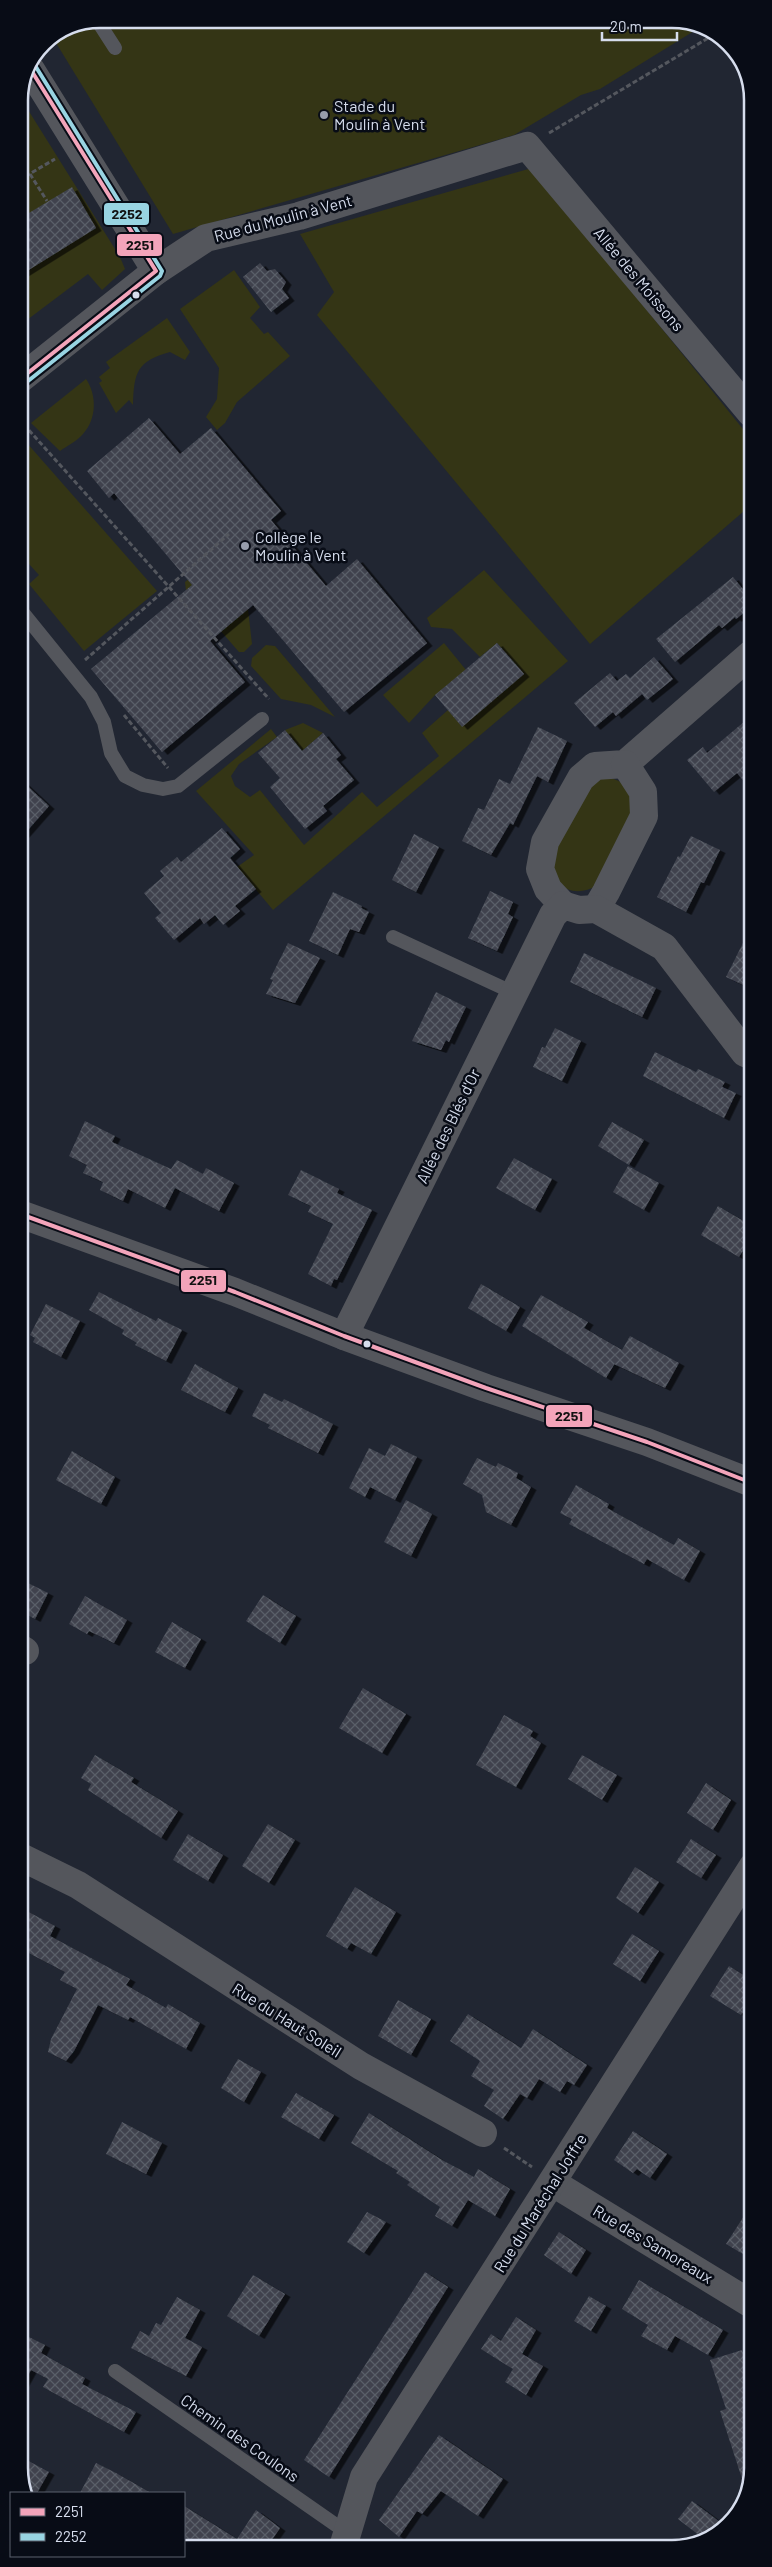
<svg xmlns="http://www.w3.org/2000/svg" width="772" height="2567" font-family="Barlow,sans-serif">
  <defs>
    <pattern id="building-cross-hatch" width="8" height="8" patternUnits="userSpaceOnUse" patternTransform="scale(1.25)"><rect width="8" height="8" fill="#3f434e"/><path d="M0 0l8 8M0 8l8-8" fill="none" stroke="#5a5e68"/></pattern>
    <filter id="shadow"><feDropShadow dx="5.5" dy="3" stdDeviation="0" flood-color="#0009"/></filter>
  </defs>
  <rect width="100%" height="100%" fill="#212632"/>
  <g fill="#343515">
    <path d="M99,19H678L699,28L600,89L581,95L514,135L173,234L53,38Z"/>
    <path d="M20,97L120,257L125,269L102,290L88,274L19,326Z"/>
    <path d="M532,168L751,439V505L590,644L317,315L334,292L300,234Z"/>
    <path d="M234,270L260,307L250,318L264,334L268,332L290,356L237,402L225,423L217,430L206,417L217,399L219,368L180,309Z"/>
    <path d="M167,318L190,352L185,360L170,352C137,361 134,372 133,405L129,400L116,413L99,383L102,381L99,377L110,368L106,362Z"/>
    <path d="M86,379C97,395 97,419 83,434C77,441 67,446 60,451L31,423Z"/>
    <path d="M19,434L157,591L84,651L29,584L39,575L19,553Z"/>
    <path d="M207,564L232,622L248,609L252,644L244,652H239L186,591L185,582Z"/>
    <path d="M484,570L568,661L273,910L237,867L254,855L196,791L271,729L277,737L239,764L231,776L235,786L250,797L260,790L304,845L362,792L377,807L439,756L422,733L448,710L524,674L497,643L480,657L452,629L431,627L427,618Z"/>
    <path d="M444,643L466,670L435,695L409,723L383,695Z"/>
    <path d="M266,645L275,646L335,717L311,705L281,699L251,666L252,658Z"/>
    <path d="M303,723L323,733L302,751L285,730Z"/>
    <path d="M606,777C626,781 629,789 635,807L598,885C582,894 570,893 556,883L551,853L592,781Z"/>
  </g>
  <g fill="url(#building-cross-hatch)" filter="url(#shadow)">
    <path d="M72,187L96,228L19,276V219Z"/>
    <path d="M260,263L267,271L275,269L286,282L282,289L289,298L271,312L243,277Z"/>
    <path d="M149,418L180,454L211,428L281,511L271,520L326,586L357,559L427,643L344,712L253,605L210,641L245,682L162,752L91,669L192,585L114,493L109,498L87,471Z"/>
    <path d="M733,577L751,599V607L736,619L735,617L722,628L719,625L675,662L656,639Z"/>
    <path d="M497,643L524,674L462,727L435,695Z"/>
    <path d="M654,657L673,679L647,700L642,694L616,716L613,712L595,727L574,703L610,673L617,681L626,674L630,678Z"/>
    <path d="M751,716V790L737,773L714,792L687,760L703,747L707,753Z"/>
    <path d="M538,727L567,741L548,782L537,776L513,825L510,823L491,855L462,841L478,808L484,810L499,779L510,784Z"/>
    <path d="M285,730L302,751L323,733L341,755L336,759L354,780L323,806L327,811L305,829L270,787L280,778L258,753Z"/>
    <path d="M20,779L49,806L20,839Z"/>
    <path d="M222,828L240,849L230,858L256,889L235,906L240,911L223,925L215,915L204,924L200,918L174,940L155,918L161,913L144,893L164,876L160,871L177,857L181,862Z"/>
    <path d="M414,834L439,847L416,892L392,880Z"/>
    <path d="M691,836L720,850L704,883L701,882L686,912L657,897L678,856L680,857Z"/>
    <path d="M490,891L513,902L508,914L513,917L497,951L468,938Z"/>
    <path d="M333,892L362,906L361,908L369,912L359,932L350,929L338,955L309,941Z"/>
    <path d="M752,925V989L726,977Z"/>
    <path d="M288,943L320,958L295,1003L266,994L273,980L270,979Z"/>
    <path d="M584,953L656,988L642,1017L570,982Z"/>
    <path d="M436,992L466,1007L449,1042L446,1040L441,1050L412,1041Z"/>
    <path d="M555,1028L581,1041L562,1081L533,1067L542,1047L545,1048Z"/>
    <path d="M655,1052L696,1072L698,1069L725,1082L722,1087L736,1093L724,1118L643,1076Z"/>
    <path d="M85,1121L115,1136L112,1142L171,1169L177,1160L203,1174L206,1168L234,1183L219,1211L175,1188L165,1208L128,1189L123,1201L100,1190L103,1182L83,1173L87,1165L69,1156Z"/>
    <path d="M612,1122L644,1140L629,1165L598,1146Z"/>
    <path d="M514,1158L552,1179L535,1210L496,1188Z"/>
    <path d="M628,1166L659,1183L644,1210L613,1192Z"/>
    <path d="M301,1170L339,1189L337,1193L372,1210L337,1280L334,1279L331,1286L308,1274L333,1224L308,1212L311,1206L288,1195Z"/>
    <path d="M718,1206L745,1222L743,1225L752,1230V1236L739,1257L701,1235Z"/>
    <path d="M481,1284L520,1307L506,1331L468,1308Z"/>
    <path d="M99,1292L156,1321L158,1318L182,1330L166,1361L135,1345L137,1343L122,1334L124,1330L89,1310Z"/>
    <path d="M541,1295L588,1322L584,1328L622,1350L630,1336L679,1363L665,1388L614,1364L618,1358L606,1378L522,1326Z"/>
    <path d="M46,1304L80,1321L61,1357L33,1342L35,1338L30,1335Z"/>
    <path d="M195,1364L238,1388L225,1412L181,1390Z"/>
    <path d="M264,1393L282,1402L284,1399L333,1424L318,1453L268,1428L270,1425L252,1416Z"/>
    <path d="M391,1444L417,1457L395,1500L370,1487L365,1497L349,1488L369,1448L385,1456Z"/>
    <path d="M72,1451L115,1477L101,1504L56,1480Z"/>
    <path d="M477,1458L496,1467L498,1463L518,1473L516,1478L531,1487L511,1525L486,1512L482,1495L463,1484Z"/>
    <path d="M576,1485L609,1504L607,1508L674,1545L678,1538L700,1551L684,1580L647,1559L644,1564L569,1524L572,1519L560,1513Z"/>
    <path d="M406,1500L432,1514L411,1556L384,1542Z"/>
    <path d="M20,1579L48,1593L35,1619L20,1611Z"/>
    <path d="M263,1595L296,1616L280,1643L246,1621Z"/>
    <path d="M85,1596L127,1620L114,1643L89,1631L87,1634L69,1624Z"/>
    <path d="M172,1622L201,1639L185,1668L155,1652Z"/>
    <path d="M363,1688L406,1714L382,1753L339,1728Z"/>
    <path d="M504,1715L533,1731L530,1736L541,1743L516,1787L476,1765Z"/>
    <path d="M95,1755L134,1778L131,1782L178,1811L161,1838L88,1790L91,1784L81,1778Z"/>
    <path d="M582,1755L617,1775L602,1800L568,1779Z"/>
    <path d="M706,1783L731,1800L713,1830L687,1813Z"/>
    <path d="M268,1824L295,1840L269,1883L242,1866Z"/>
    <path d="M188,1834L223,1855L208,1881L173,1860Z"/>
    <path d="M691,1839L716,1855L701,1878L676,1862Z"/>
    <path d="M635,1867L659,1882L638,1913L616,1898Z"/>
    <path d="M355,1887L396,1912L371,1954L351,1943L347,1949L326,1936Z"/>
    <path d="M21,1908L55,1926L50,1936L130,1979L126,1985L166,2008L168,2004L200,2023L186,2049L130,2017L128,2020L98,2005L74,2051L66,2061L48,2052L51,2039L77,1989L60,1980L65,1972L21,1949Z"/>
    <path d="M632,1934L659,1951L640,1981L613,1964Z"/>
    <path d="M729,1966L753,1981V1996L741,2015L710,1996Z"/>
    <path d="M398,2000L431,2019L411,2055L378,2036Z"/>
    <path d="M468,2014L521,2048L533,2029L587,2065L574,2085L567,2081L560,2092L539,2079L527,2098L520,2094L503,2119L484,2106L494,2090L471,2076L480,2061L450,2041Z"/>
    <path d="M238,2059L261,2072L244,2102L221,2088Z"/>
    <path d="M296,2093L334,2115L319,2139L281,2117Z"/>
    <path d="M369,2113L442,2160L474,2177L478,2169L510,2189L495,2216L468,2200L452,2226L435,2216L440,2207L407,2185L410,2182L396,2173L398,2171L351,2143Z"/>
    <path d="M122,2122L162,2143L146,2174L106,2154Z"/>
    <path d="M633,2131L667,2154L650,2178L637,2169L633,2173L614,2160Z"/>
    <path d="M753,2202V2260L726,2244Z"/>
    <path d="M367,2212L386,2222L364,2253L347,2242Z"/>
    <path d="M559,2232L586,2250L571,2274L544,2255Z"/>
    <path d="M425,2272L448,2287L329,2477L304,2460Z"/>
    <path d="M253,2275L285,2294L259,2336L227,2316Z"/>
    <path d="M639,2280L723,2330L708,2355L675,2336L667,2350L641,2336L648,2325L622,2309Z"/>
    <path d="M589,2296L606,2306L591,2331L574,2321Z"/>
    <path d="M177,2297L200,2310L185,2338L202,2347L186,2376L131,2348L140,2331L149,2336L156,2323L161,2325Z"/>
    <path d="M516,2317L536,2330L522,2354L543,2366L526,2395L505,2382L513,2369L481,2349L491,2334L501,2341Z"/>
    <path d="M21,2333L45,2345L41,2353L85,2378L82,2384L136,2412L124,2432L43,2387L48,2379L31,2370L21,2388Z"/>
    <path d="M742,2350L753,2387V2468L746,2491L720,2411L726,2409L710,2360Z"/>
    <path d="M439,2435L503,2479L478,2516L441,2491L422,2514L417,2511L399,2537L379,2520Z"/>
    <path d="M21,2457L49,2472L37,2493H24L21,2488Z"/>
    <path d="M96,2463L116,2473L151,2493H80Z"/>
    <path d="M692,2501L724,2525L704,2539L678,2519Z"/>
    <path d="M184,2506L237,2539L256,2510L280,2528L267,2547L201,2548L184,2537Z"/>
  </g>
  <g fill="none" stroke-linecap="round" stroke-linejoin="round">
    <g stroke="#54575e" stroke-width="3" stroke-dasharray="5 2.5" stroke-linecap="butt">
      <path d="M549,133L715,34"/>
      <path d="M30,174L47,201"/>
      <path d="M19,180L55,159"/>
      <path d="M19,419L269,699"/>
      <path d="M85,660L229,534"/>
      <path d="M124,715L168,768"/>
      <path d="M504,2148L532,2167"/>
    </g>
    <g stroke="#54565c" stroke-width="14">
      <path d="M97,20L115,48"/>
      <path d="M19,608L91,697L104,722L111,753L125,776L143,785L163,789L178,786L262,719"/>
      <path d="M393,937L514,993"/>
      <path d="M115,2371L346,2532"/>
    </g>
    <g stroke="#54565c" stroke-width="28">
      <path d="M31,70L156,271"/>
      <path d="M19,380L156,271L206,238L299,216L527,146L751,413"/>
      <path d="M563,905L548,889L540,869L545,842L581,778L595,766L625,764L751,654"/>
      <path d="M596,909L606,892L644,816L643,792L625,764"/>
      <path d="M20,1214L235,1292L344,1336L486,1388L647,1442L752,1483"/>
      <path d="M344,1336L553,915L563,905L579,910L596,909L664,947L745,1053L752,1056"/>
      <path d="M20,1648L25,1651"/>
      <path d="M21,1857L78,1885L361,2066L483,2133"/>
      <path d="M553,2183L753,2305"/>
      <path d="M343,2547L364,2477L753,1866"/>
    </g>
    <g stroke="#080c16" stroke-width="8">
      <g id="bus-1">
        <path d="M19,380L156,271L31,70"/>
        <path d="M20,1214L235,1292L344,1336L486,1388L647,1442L752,1483"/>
      </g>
    </g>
    <g stroke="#080c16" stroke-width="8">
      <path id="bus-2" d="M23,385L160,276L162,271L36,67"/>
    </g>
    <use href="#bus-1" stroke="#f3a4ba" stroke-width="4"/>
    <use href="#bus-2" stroke="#98d4e2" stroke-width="4"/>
  </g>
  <g fill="#979dac" stroke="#080c16" stroke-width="2">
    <circle cx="324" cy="115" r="5"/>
    <circle cx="245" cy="546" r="5"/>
  </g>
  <g fill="#d6dded" stroke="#080c16" stroke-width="2">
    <circle cx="136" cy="295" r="4.5"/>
    <circle cx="367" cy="1344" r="4.5"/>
  </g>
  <g text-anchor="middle" stroke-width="5" stroke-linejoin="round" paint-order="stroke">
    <g font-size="16" fill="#d6dded" stroke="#080c16" text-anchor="start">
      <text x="334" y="112">Stade du<tspan x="334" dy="18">Moulin à Vent</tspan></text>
      <text x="255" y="543">Collège le<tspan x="255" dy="18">Moulin à Vent</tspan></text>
    </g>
    <g font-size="16" fill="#d6dded" stroke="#080c16">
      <text transform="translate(283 218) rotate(-15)" y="6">Rue du Moulin à Vent</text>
      <text transform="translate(639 279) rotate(50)" y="6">Allée des Moissons</text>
      <text transform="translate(448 1126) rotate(-64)" y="6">Allée des Blés d'Or</text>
      <text transform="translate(287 2020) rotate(32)" y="6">Rue du Haut Soleil</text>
      <text transform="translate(540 2203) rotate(-58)" y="6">Rue du Maréchal Joffre</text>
      <text transform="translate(653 2244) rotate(31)" y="6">Rue des Samoreaux</text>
      <text transform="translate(240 2438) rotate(35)" y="6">Chemin des Coulons</text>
    </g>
  </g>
  <path d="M0 0H772V2567H0ZM100 28H672A72 72 0 0 1 744 100V2468A72 72 0 0 1 672 2540H100A72 72 0 0 1 28 2468V100A72 72 0 0 1 100 28Z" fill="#080c16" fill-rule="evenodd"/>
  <path fill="none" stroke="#d6dded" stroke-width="2.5" d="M100 28H672A72 72 0 0 1 744 100V2468A72 72 0 0 1 672 2540H100A72 72 0 0 1 28 2468V100A72 72 0 0 1 100 28Z"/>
  <g stroke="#080c16" stroke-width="2">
    <rect x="103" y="202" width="47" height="24" rx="5" fill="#98d4e2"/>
    <rect x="116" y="233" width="47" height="24" rx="5" fill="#f3a4ba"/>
    <rect x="180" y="1269" width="47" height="24" rx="5" fill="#f3a4ba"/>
    <rect x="545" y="1404" width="48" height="24" rx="5" fill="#f3a4ba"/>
  </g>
  <g font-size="14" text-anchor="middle" font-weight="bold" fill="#111">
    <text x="127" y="219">2252</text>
    <text x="140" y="250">2251</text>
    <text x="203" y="1285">2251</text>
    <text x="569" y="1421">2251</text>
  </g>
  <rect x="10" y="2492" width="175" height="65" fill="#080c16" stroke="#5a606c"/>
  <rect x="20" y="2508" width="25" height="8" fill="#f3a4ba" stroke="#5a606c"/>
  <text x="55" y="2517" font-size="15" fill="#d6dded">2251</text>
  <rect x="20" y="2533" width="25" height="8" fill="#98d4e2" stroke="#5a606c"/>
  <text x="55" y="2542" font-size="15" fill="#d6dded">2252</text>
  <path d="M602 32v8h75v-8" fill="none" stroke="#d6dded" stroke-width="2.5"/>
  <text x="610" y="32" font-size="15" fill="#d6dded" stroke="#080c16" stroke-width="4" paint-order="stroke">20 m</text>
</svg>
